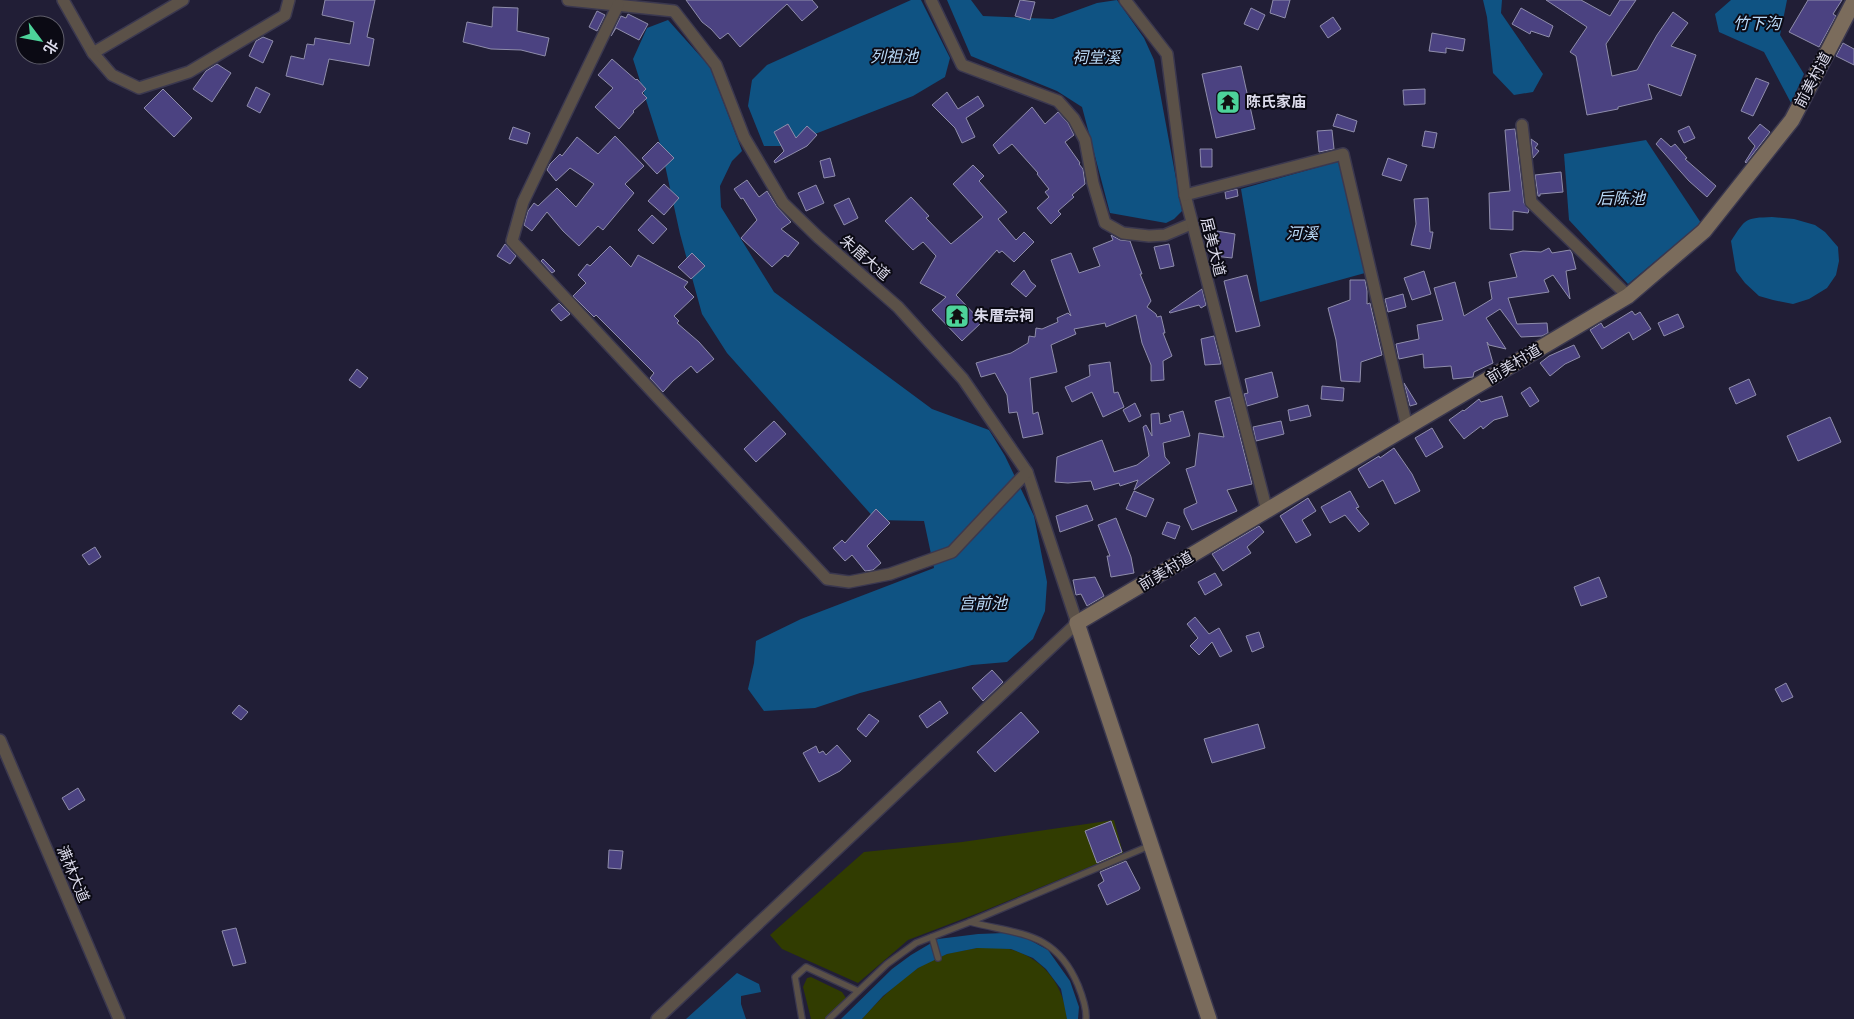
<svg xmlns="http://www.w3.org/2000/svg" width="1854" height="1019" font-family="Barlow,'Noto Sans SC',sans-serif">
  <rect width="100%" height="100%" fill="#211e36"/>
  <g fill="#313c01">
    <path d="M1114,820L1123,853L981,912L908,940L858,983L782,949L770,935L864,852L962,842Z"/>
    <path d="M977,948C988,948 1002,947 1013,950C1045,960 1064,986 1067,1019H862C885,994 913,965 947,954C957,951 968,950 977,948Z"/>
    <path d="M811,977L842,992L846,998L825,1019H811L803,987L807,978Z"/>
  </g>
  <g fill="#0f5383">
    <path d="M911,0H921L950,58L945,77L913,96L784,146H764L748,106L752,80L767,65Z"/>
    <path d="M947,0H971L983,16L1053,19L1097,3L1117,0L1144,38L1154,60L1182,211L1174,219L1166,223L1110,213L1082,107L1057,91L971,56Z"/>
    <path d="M1483,0H1502L1501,13L1543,74L1533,92L1514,95L1493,73L1487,17Z"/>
    <path d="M1731,0H1787L1780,35L1804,74L1791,103L1764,52L1719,32L1715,14Z"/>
    <path d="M668,20L710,67L742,151L732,161L720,186L721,207L774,292L932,409L989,430L1005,456L1034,516L1047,582L1045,611L1033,639L1007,662L972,665L930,675L860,693L815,708L764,711L748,689L754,663L756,641L801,619L934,568L924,521L876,520L727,353L702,314L680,234L661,147L633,59L647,28Z"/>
    <path d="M1646,140L1701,223L1628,284L1569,220L1564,154Z"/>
    <path d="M1340,161L1365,273L1260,302L1241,189Z"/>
    <path d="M1772,217L1794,219L1815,225L1825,232L1838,247L1839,261L1836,275L1827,288L1809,299L1793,304L1773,300L1759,296L1745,283L1736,271L1731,241C1746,218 1745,218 1772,217Z"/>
    <path d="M1005,933L1026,938L1048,950L1070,981L1079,1007L1078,1019H1067L1061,989L1046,969L1033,958L1011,949L977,948L947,954L918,968L883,996L862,1019H841L892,969L911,955L938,939L978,934Z"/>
    <path d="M737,973L759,984L761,992L741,996V1004L746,1019H686Z"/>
  </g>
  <g fill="#4b4281" stroke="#8f8dab">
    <path d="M325,0H375L367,37L374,39L369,66L329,59L323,85L286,76L291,56L304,59L307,44L314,45L315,38L350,44L354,22L322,15Z"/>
    <path d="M686,0H812L818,7L802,21L787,4L740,47L728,33L720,39L711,29L702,22Z"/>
    <path d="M1020,0L1035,2L1030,20L1015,16Z"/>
    <path d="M1273,0H1290L1285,18L1270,13Z"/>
    <path d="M1546,0H1581L1610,16L1620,0H1636L1606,44L1612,76L1637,70L1657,35L1673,12L1688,23L1671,46L1696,55L1681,96L1648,84L1652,99L1618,107V109L1587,115L1576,56L1570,52L1587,27Z"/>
    <path d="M1808,0H1842L1833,14L1836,16L1819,47L1789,32Z"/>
    <path d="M493,7L518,8L517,31L549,38L545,56L521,50L491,49L463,42L467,22L492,27Z"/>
    <path d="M1251,8L1265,15L1258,30L1244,24Z"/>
    <path d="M1521,8L1553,26L1549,37L1531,31L1530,34L1512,24Z"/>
    <path d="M597,11L605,15L597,31L589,27Z"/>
    <path d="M628,14L648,24L639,40L616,28L611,36L621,16L626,18Z"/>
    <path d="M1333,17L1341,29L1328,38L1320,26Z"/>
    <path d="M1432,33L1465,39L1463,51L1446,48V53L1429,51Z"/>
    <path d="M263,37L273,41L263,63L249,56L256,41Z"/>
    <path d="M1843,43L1854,49V65L1836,56Z"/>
    <path d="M612,59L636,80L637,79L646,89L642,93L647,98L633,111L634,112L619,129L595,107L613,88L598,75Z"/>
    <path d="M217,64L231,73L212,102L193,89L206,71Z"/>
    <path d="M1241,66L1255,129L1216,138L1202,74Z"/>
    <path d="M1756,78L1769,83L1753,116L1741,111Z"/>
    <path d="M256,87L270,94L260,113L247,106Z"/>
    <path d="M163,89L192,118L174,137L144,108Z"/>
    <path d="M1425,89V104L1404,105L1403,90Z"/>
    <path d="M947,92L958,109L978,96L984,106L966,118L975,137L962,143L955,128L932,105Z"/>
    <path d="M1032,107L1045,124L1058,112L1068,123L1074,135L1065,142L1080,163L1079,164L1083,169L1085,184L1072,195L1074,197L1058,211L1061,214L1051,224L1037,208L1049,197L1045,192L1049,189L1037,174L1038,173L1012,144L999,154L993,145Z"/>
    <path d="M1337,114L1357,121L1354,132L1333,126Z"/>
    <path d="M788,124L796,138L807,126L817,135L807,146L775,163L774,161L784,151L774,132Z"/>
    <path d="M1760,124L1770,132L1746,163L1745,162L1755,146L1748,138Z"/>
    <path d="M1689,126L1695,138L1684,143L1678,131Z"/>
    <path d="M513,127L530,133L527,144L509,139Z"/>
    <path d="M1515,129L1524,203L1529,210L1528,213L1513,211V230L1490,229L1489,193L1510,191L1505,130Z"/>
    <path d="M1332,130L1334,149L1319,152L1317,131Z"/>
    <path d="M1425,131L1437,133L1434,148L1422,146Z"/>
    <path d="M615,136L644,166L625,184L634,193L603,230L598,226L579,246L563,231L547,212L532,231L524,225L528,211L534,203L538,206L557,188L576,207L594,184L570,168L556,181L547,170L550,164L560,154L562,156L577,137L598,154Z"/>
    <path d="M1661,138L1671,147L1675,144L1687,158L1685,159L1716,186L1707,197L1689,181L1656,144Z"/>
    <path d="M1531,139L1538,144L1535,148L1539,151L1533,158Z"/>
    <path d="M658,142L674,158L657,174L642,158Z"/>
    <path d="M1200,149H1212V167H1201Z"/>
    <path d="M830,158L835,176L824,178L820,161Z"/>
    <path d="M1388,158L1407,165L1401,181L1382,175Z"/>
    <path d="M973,165L984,176L979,181L1007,212L998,219L1016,240L1024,232L1034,242L1014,262L1002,251L999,253L997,250L956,295L982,322L962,341L932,310L946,297L920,283L936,256L923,242L913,250L885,221L911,197L929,216L926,218L951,244L983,217L953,184Z"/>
    <path d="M1561,172L1563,192L1540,194V196H1538L1535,175Z"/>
    <path d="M747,180L759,197L767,191L777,207L791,222L781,229L799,243L788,257L785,255L772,267L741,238L757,220L743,198L741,199L734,189Z"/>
    <path d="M664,184L679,198L664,215L648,201Z"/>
    <path d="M816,185L824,203L806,211L798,193Z"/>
    <path d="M1237,189L1238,196L1226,199L1225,192Z"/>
    <path d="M849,198L858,218L844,225L834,205Z"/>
    <path d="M1428,198L1430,232H1433L1430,249L1411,245L1416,224L1414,199Z"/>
    <path d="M652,215L667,229L653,244L638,230Z"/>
    <path d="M1217,231L1235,234L1232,258L1214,256Z"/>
    <path d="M1111,235L1120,240L1130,241L1142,274H1140L1151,301L1147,307L1156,314L1157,317L1161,316L1165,333H1163L1172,356L1163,361L1164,380L1151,381V365L1142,343L1136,315L1106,327L1105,323L1074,329L1076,334L1051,345L1057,372L1030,378L1033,414L1038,412L1043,434L1023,438L1017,412L1009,413L1007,395L995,373L981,377L976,363L1011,353L1028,343L1029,336L1035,337L1036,328L1042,329L1058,322L1057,318L1068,313L1071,316L1051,260L1071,253L1079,273L1100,266L1093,248L1113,240Z"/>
    <path d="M505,244L516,256L510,264L497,256Z"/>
    <path d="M1169,244L1174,266L1160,269L1154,247Z"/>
    <path d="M610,246L631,267L638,255L688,282L684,287L694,297L674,316L679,321L677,323L699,342L714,359L697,373L691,366L673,381L663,392L650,378L654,373L596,315L594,317L573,296L586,283L578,275L587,264L590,266Z"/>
    <path d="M1549,248L1552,253L1570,250L1572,253L1576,269L1566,271L1570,299L1553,275L1544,280L1549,292L1508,298L1517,324L1547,323L1548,333L1542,336L1521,337L1500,309L1486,318L1506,349L1489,345L1487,342L1493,363L1474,372L1473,377L1453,379L1451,366L1424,368L1423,354L1399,359L1396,344L1419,339L1417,325L1443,320L1434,288L1455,282L1464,316L1492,299L1489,282L1517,277L1510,254L1523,251L1541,252Z"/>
    <path d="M692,253L705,266L691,279L678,267Z"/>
    <path d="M543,259L555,271L552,273L541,261Z"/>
    <path d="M1024,270L1031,282L1036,286L1026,297L1011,284Z"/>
    <path d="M1424,271L1431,294L1412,300L1404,278Z"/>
    <path d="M1247,275L1260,326L1236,332L1224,281Z"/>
    <path d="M1350,280H1365L1367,291V304L1370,303L1382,355L1361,362L1360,382L1341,381L1336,340L1328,308L1350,300Z"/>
    <path d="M1202,289L1206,305L1201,308L1199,305L1170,313L1169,312Z"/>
    <path d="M1403,294L1406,307L1388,312L1385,299Z"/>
    <path d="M559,303L570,314L561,321L551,310Z"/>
    <path d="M1632,311L1635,315L1640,312L1651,329L1633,340L1629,332L1602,349L1590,330L1601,323L1604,328Z"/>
    <path d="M1678,314L1684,327L1664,336L1658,323Z"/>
    <path d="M1214,336L1221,364L1205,365L1201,339Z"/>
    <path d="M1574,345L1580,357L1565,364L1550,376L1540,363L1549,356Z"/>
    <path d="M1110,362L1114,393L1118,392L1124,407L1103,417L1092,392L1072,402L1065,387L1090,376L1089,365Z"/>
    <path d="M357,369L368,378L360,388L349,380Z"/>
    <path d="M1272,372L1278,397L1247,406L1244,394L1248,393L1245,379Z"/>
    <path d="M1749,379L1756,395L1736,404L1729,388Z"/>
    <path d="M1404,383L1417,404L1410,406Z"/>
    <path d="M1322,386L1344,388L1343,401L1321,399Z"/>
    <path d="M1530,387L1539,401L1530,407L1521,393Z"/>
    <path d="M1502,396L1508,416L1494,420L1483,429L1481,426L1464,439L1449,420L1463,410L1464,411L1479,399L1481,402Z"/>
    <path d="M1230,397L1252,484L1227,490L1237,511L1192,530L1184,513V509L1197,503L1186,469L1195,466L1199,433L1224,437L1215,401Z"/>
    <path d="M1135,403L1141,416L1129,422L1123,410Z"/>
    <path d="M1308,405L1311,416L1290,421L1288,410Z"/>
    <path d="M1183,411L1190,436L1163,443L1165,457L1170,463L1134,490L1138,480L1120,486L1119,483L1094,490L1091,481L1068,483L1055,482L1057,457L1102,440L1114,472L1137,465L1149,456L1143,427L1146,425L1152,436L1151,414L1159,413L1160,424L1171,421L1169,415Z"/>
    <path d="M1830,417L1841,442L1798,461L1787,436Z"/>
    <path d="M774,421L786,434L756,462L744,449Z"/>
    <path d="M1281,421L1284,434L1256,441L1253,427Z"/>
    <path d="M1432,428L1443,447L1426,457L1415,438Z"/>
    <path d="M1394,448L1412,474L1420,491L1395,504L1383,480L1369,488L1358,469L1379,456L1380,458Z"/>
    <path d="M1134,491L1154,499L1146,517L1126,509Z"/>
    <path d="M1350,491L1359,507L1356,508L1369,524L1359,532L1345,515L1330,523L1321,507Z"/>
    <path d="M1308,498L1316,511L1302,520L1311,535L1296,543L1280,516Z"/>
    <path d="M1087,505L1093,520L1060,532L1056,516Z"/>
    <path d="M876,509L890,523L867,546L881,563L873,570L865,571L852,555L845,561L833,548L842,540L845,543Z"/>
    <path d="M1116,518L1131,557L1134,573L1111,577L1107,556H1110L1098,525Z"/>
    <path d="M1167,522L1180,526L1175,539L1162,534Z"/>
    <path d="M1259,526L1264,532L1247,547L1251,553L1223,571L1212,554Z"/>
    <path d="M95,547L101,557L89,565L82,555Z"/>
    <path d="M1215,573L1222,585L1205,595L1198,582Z"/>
    <path d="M1095,577L1104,596L1087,606L1081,594L1076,595L1073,580Z"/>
    <path d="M1599,577L1607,597L1581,606L1574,587Z"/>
    <path d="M1195,617L1209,634L1219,628L1232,651L1220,657L1212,642L1199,655L1190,646L1198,638L1187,624Z"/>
    <path d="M1259,632L1264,647L1252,652L1246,636Z"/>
    <path d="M992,670L1003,682L983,701L972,688Z"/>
    <path d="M1786,683L1793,697L1782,702L1775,689Z"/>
    <path d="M940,701L948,713L927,728L919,716Z"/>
    <path d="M239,705L248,712L241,720L232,713Z"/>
    <path d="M1021,712L1039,732L995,772L977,752Z"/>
    <path d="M869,714L879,721L866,737L857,729Z"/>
    <path d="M1258,724L1265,748L1212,763L1204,739Z"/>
    <path d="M837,745L851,761L840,771L819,782L803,753L816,746L819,753L823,751L826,755Z"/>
    <path d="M78,788L85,800L69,810L62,798Z"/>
    <path d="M1111,821L1122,852L1097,863L1085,831Z"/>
    <path d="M609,850L623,851L621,869L608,868Z"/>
    <path d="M1126,861L1140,888L1139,890L1107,905L1098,885L1104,881L1100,872Z"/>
    <path d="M236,928L246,963L233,966L222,931Z"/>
  </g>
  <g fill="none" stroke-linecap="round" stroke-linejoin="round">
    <g stroke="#3b384f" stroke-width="8">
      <g id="lane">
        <path d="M970,922C1020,935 1055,931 1078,985C1082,995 1087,1008 1086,1019"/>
        <path d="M932,937L938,958"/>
        <path d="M802,1019L795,977L806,967L858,991"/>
        <path d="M829,1019L887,964L916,943L970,922L1149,846"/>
      </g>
    </g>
    <g stroke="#3b384f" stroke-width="14">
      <g id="street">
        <path d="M63,0L93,53L183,0"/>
        <path d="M568,0L674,11L716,65L744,137L783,203L818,237L898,307L963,379L1027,472L1077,623L657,1019"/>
        <path d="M931,0L962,65L1058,101L1074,119L1085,140L1093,183L1105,223L1123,233L1149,236L1165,235L1191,224"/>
        <path d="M1125,0L1167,54L1185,195L1267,511"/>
        <path d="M618,5L523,202L512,241L827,579L849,582L890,574L952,552L1027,472"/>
        <path d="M93,53L112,75L139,88L189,72L285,15L289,0"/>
        <path d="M1522,125L1531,202L1628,296"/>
        <path d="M1185,195L1343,154L1407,427"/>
        <path d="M0,740L119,1019"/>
      </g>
    </g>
    <g stroke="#3b384f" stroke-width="18">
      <path id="secondary" d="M1209,1019L1077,623L1628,296L1704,231L1792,120L1854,1"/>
    </g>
    <use href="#lane" stroke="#5b5148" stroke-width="5.5"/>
    <use href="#street" stroke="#5b5148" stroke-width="11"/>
    <use href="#secondary" stroke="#7b6c5c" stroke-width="15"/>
  </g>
  <defs>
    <g id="temple-square" transform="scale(1.25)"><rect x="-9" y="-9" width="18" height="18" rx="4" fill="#4dd39a" stroke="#0b0a14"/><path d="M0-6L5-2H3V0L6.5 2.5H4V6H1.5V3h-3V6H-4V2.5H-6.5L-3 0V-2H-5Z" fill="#111"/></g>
  </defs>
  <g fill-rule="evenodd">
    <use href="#temple-square" x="1228" y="102"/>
    <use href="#temple-square" x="957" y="316"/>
  </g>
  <g text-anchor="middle" stroke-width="4" stroke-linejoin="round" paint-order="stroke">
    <g font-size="15" fill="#dcdbeb" stroke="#0b0a14">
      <text transform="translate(1813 80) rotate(-62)" y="5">前美村道</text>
      <text transform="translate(1213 247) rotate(76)" y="5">居美大道</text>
      <text transform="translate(865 258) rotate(41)" y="5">朱厝大道</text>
      <text transform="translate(1514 364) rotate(-31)" y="5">前美村道</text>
      <text transform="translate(1166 571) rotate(-31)" y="5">前美村道</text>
      <text transform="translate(73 874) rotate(67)" y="5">满林大道</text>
    </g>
    <g font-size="15" font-weight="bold" fill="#dcdbeb" stroke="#0b0a14" text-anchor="start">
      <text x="1246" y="107">陈氏家庙</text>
      <text x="974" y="321">朱厝宗祠</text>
    </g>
    <g font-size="16" font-style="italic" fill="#b9d9f7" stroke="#0b0a14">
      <text x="1757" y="29">竹下沟</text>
      <text x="894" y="62">列祖池</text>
      <text x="1096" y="63">祠堂溪</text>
      <text x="1621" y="204">后陈池</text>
      <text x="1302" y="239">河溪</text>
      <text x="983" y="609">宫前池</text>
    </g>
  </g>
  <g transform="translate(40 40) rotate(122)"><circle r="24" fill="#0b0a14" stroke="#5f5e6a"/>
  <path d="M0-4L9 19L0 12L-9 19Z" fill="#4dd39a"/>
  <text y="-8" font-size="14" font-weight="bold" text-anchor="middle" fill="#dcdbeb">北</text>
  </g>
</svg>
